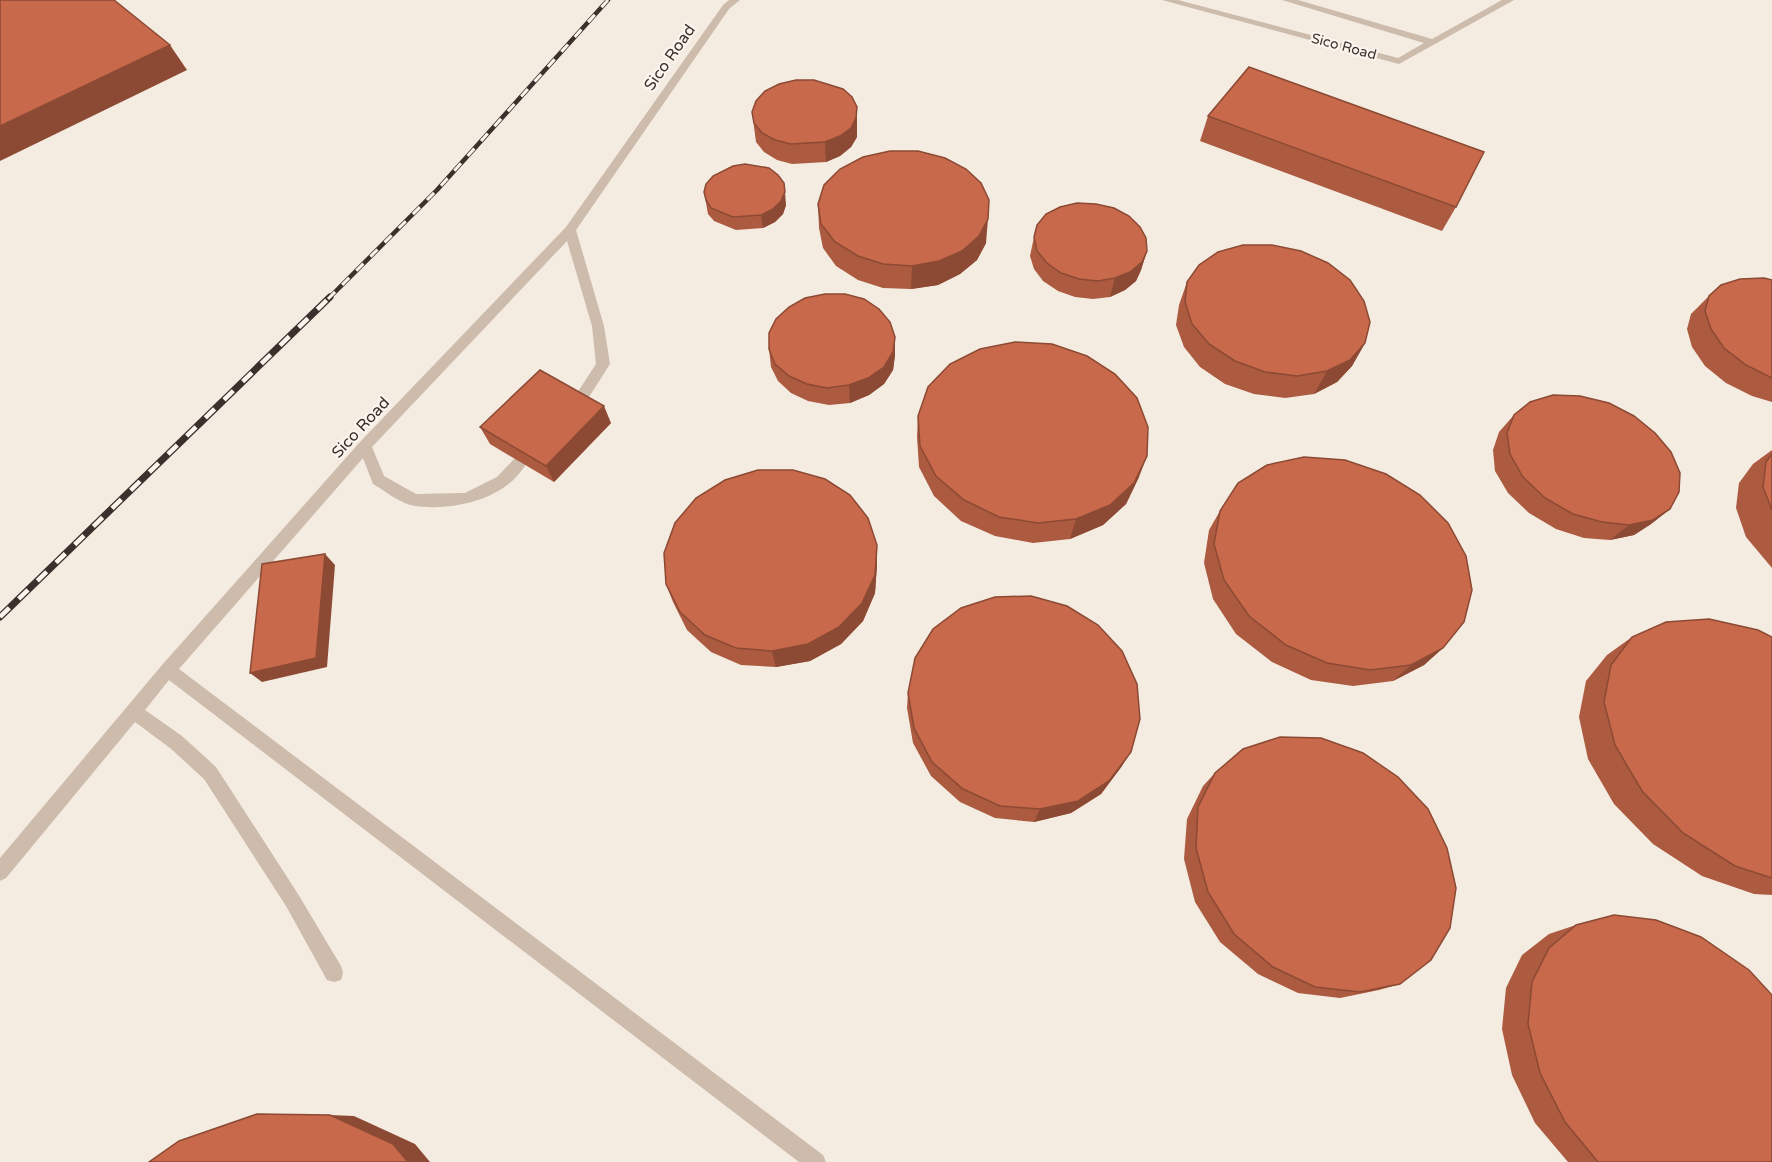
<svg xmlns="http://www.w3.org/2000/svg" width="1772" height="1162" font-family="'Varela Round',sans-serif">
  <rect width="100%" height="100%" fill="#f4ebe1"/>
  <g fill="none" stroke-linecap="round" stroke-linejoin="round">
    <g fill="#cdbbac" fill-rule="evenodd">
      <path d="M729,0H740L729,9L576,230L604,326L610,364L582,408L577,409L570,404L596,364L592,326L567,241L372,447L384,476L416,494L465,493L497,477L515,458H525L527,462C507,500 454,511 415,506C401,504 385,491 373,484L363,458L179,669L823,1155L826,1162H799L169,680L145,710L182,736L216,767L298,894L341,966L343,973L341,980L334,982L327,980L286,906L204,779L170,748L135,722L6,878L0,881V858L162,665L360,442L566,227L723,5Z"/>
      <path d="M1162,0H1178L1398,58L1424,43L1282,0H1298L1432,39L1502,0H1514L1399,64Z"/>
    </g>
    <g stroke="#3b302b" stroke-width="4.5">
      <path id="rail-far1" d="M328,299L437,190L608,0"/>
    </g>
    <g stroke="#3b302b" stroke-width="7">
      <path id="rail" d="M0,617L330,297"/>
    </g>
    <use href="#rail-far1" stroke="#fbf5ee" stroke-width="3" stroke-dasharray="10" stroke-linecap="butt"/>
    <use href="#rail" stroke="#fbf5ee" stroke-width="4.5" stroke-dasharray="13" stroke-linecap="butt"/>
  </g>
  <g fill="#ac5a40">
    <path d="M857,107V137L851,147L840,156L826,162L792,164L777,160L764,152L756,142L752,112Z"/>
    <path d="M1208,116L1456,207L1442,231L1200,141Z"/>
    <path d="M704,192L786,205L783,214L775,222L763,228L736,230L714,221L708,214Z"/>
    <path d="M818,204L986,243L977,260L960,274L938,285L911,289L883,288L858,280L836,266L823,248L819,228Z"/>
    <path d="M1034,237L1147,251L1141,270L1136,281L1125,290L1110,297L1093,299L1075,297L1058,291L1043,281L1034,269L1030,256Z"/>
    <path d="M1772,280V402L1752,396L1726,383L1705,366L1692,347L1687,329L1691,314L1709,296Z"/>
    <path d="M1187,282L1365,343L1352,366L1337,382L1314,394L1285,398L1254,394L1225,384L1200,367L1184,347L1176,325L1179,305Z"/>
    <path d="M895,337V355L893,370L884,384L869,395L850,403L829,405L808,401L791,393L778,381L771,367L769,349Z"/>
    <path d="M1514,415L1670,509L1651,524L1634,535L1610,540L1584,538L1556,529L1529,513L1508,493L1495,471L1493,450L1499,432Z"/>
    <path d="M918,416L1139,477L1126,504L1103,525L1070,539L1033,543L995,536L961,521L934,496L919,467L917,437Z"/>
    <path d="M611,423L554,482L490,444L480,427Z"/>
    <path d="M1772,450V568L1746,537L1736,508L1739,483L1753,464Z"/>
    <path d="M1220,511L1443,648L1424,665L1393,681L1353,686L1311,680L1272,662L1236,634L1213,599L1204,563L1209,530Z"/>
    <path d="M877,565L875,593L863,621L841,644L810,661L776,667L741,665L711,652L687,630L673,602L666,584Z"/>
    <path d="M1632,637H1772V895L1754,894L1702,876L1653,844L1614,804L1588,759L1579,717L1586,681L1607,655Z"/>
    <path d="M908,693L1122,766L1101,794L1071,813L1034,822L995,818L960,802L931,776L913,743L907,708Z"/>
    <path d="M1215,773L1400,984L1379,990L1340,998L1298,993L1258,974L1220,942L1195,902L1184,859L1187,819L1203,786Z"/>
    <path d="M1576,925L1772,1162H1568L1535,1123L1512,1075L1502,1029L1506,988L1522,955L1549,934Z"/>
  </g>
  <g fill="#8c4a34">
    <path d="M170,45L187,70L0,161V126Z"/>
    <path d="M857,107V137L851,147L840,156L826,162L825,142Z"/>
    <path d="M785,192L786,205L783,214L775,222L763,228L761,215Z"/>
    <path d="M988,219L986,243L977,260L960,274L938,285L911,289L912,266Z"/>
    <path d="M1147,251L1141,270L1136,281L1125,290L1110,297L1115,278Z"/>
    <path d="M895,337V355L893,370L884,384L869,395L850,403L849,385Z"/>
    <path d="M1365,343L1352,366L1337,382L1314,394L1327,371Z"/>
    <path d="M604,406L611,423L554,482L546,466Z"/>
    <path d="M1147,456L1139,477L1126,504L1103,525L1070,539L1076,519Z"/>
    <path d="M1670,509L1651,524L1634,535L1610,540L1629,525Z"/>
    <path d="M877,545V565L875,593L863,621L841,644L810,661L776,667L772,651Z"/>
    <path d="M325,554L335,565L327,667L262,682L250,673Z"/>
    <path d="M1443,648L1424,665L1393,681L1411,665Z"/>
    <path d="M1131,752L1122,766L1101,794L1071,813L1034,822L1040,809Z"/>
    <path d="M330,1115L354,1116L415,1144L430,1162H408Z"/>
  </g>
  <g fill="#c8694b" stroke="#8c4a34" stroke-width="1.5">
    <path d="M0,0H114L170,45L0,126Z"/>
    <path d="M1249,67L1484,152L1456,207L1208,116Z"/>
    <path d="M796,80H814L843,89L852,97L857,107L856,118L851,128L840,136L825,142L791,144L775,140L762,133L754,123L752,112L756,101L765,91L779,84Z"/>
    <path d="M890,151H918L945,158L966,169L981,183L989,200L988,219L979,236L962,251L939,261L912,266L883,264L858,256L835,242L821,224L818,204L824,185L840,169L863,157Z"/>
    <path d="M745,164L769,168L778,175L784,183L785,192L781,201L773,209L761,215L733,217L711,208L706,200L704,192L706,184L713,176L733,166Z"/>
    <path d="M1077,203L1096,204L1114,208L1129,216L1140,227L1146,238L1147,251L1142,262L1130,272L1115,278L1098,281L1079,279L1061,273L1047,263L1037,251L1034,237L1037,225L1046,214L1060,207Z"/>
    <path d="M1243,245H1272L1301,251L1328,263L1350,280L1364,301L1370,322L1365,343L1350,360L1327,371L1297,376L1265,372L1235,361L1209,344L1192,324L1185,302L1187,282L1199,265L1218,252Z"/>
    <path d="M1764,278L1772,280V378L1746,365L1724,348L1711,329L1705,311L1709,296L1721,285L1740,279Z"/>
    <path d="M825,294H845L864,299L879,309L890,322L895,337L893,352L884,367L868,378L849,385L827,388L807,384L789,376L775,364L769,349V333L776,319L789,307L805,298Z"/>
    <path d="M1015,342L1052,344L1087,356L1115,374L1137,398L1148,427L1147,456L1134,483L1110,505L1076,519L1038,523L999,517L964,500L936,476L920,446L918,416L928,387L950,364L980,349Z"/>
    <path d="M540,370L604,406L546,466L480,427Z"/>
    <path d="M1553,395L1580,396L1609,403L1634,416L1655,433L1671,452L1680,473L1679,492L1670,509L1653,520L1629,525L1602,522L1573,514L1545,498L1523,477L1510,454L1507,433L1514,415L1530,402Z"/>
    <path d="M1772,454V510L1763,487L1766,462Z"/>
    <path d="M1304,457L1345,460L1386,474L1420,495L1448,523L1466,556L1472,590L1464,622L1443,648L1411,665L1370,670L1327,663L1286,645L1249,616L1224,580L1214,544L1220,511L1238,483L1267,465Z"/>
    <path d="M758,470H793L825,479L850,495L868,518L877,545L875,575L862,603L839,627L808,644L772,651L736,648L705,635L680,612L666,584L664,553L675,523L696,498L725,480Z"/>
    <path d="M325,554L316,658L250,673L262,564Z"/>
    <path d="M1031,596L1067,606L1098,625L1122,651L1137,684L1140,719L1131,752L1109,781L1078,801L1040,809L1000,806L963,789L932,762L914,728L908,693L915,658L933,629L961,608L995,597Z"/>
    <path d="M1709,619L1758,630L1772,637V878L1735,866L1683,833L1642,791L1615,745L1604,702L1611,665L1632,637L1666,622Z"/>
    <path d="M1280,737L1321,738L1363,753L1398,777L1428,809L1447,848L1456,888L1450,928L1431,960L1400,984L1360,992L1315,987L1273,967L1234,934L1208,892L1196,848L1198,807L1215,773L1243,749Z"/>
    <path d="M1614,915L1656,920L1701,937L1749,970L1772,995V1162H1598L1565,1122L1540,1073L1528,1024L1532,982L1549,948L1576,925Z"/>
    <path d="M257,1114L330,1115L393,1144L408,1162H149L179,1141Z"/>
  </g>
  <g text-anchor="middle" stroke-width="4.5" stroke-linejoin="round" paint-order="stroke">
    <g font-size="14" fill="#3b302b" stroke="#fbf5ee">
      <text transform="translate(1344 46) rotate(15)" y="5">Sico Road</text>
    </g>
    <g font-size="16" fill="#3b302b" stroke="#fbf5ee">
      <text transform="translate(669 57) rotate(-55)" y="6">Sico Road</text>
      <text transform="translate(360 427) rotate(-47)" y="6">Sico Road</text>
    </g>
  </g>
</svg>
